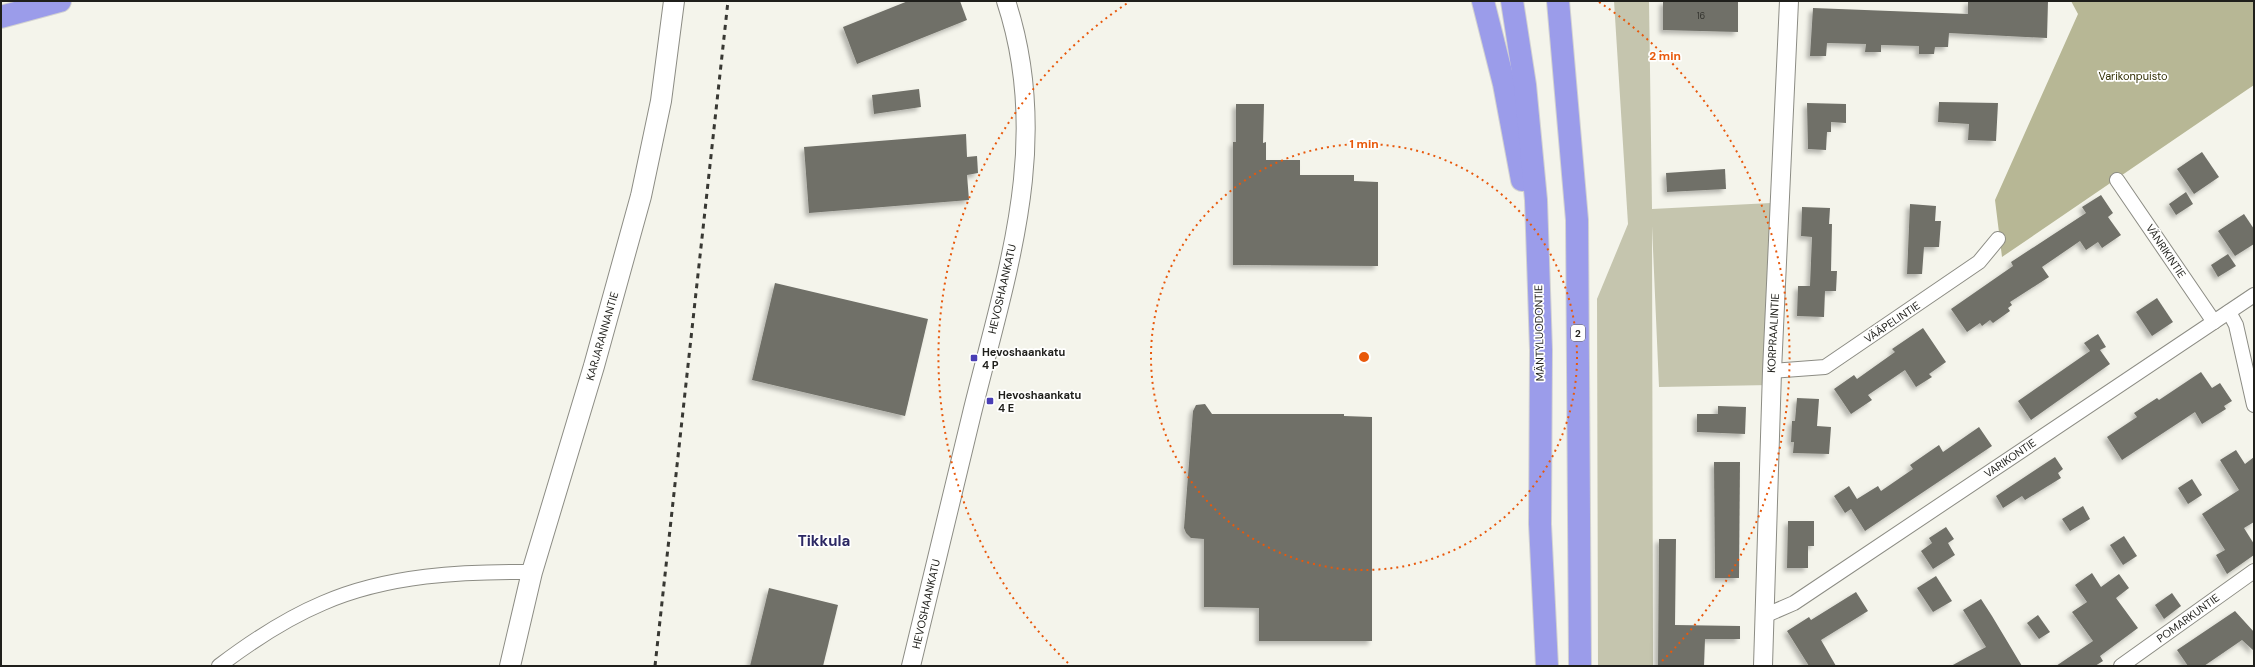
<svg xmlns="http://www.w3.org/2000/svg" width="2255" height="667" font-family="'DM Sans',sans-serif">
  <defs>
    <filter id="shadow"><feDropShadow dx="-3.5" dy="3.5" stdDeviation="2" flood-color="#0004"/></filter>
  </defs>
  <rect width="100%" height="100%" fill="#f4f4eb"/>
  <path fill="#c5c5ae" d="M1614,1H1649L1652,209L1771,203V385L1659,387L1652,226L1653,666H1598L1597,299L1628,224Z"/>
  <path fill="#b7b795" d="M2071,1H2254V85L2002,257L1995,200L2078,14Z"/>
  <g fill="#707068" filter="url(#shadow)">
    <path d="M908,1H960L967,20L857,64L843,27Z"/>
    <path d="M1663,1H1738V32L1663,30Z"/>
    <path d="M1968,1H2048L2047,38L1949,33L1948,47H1935L1934,54H1919V46L1881,45V52H1865L1866,44L1827,43L1826,56H1810L1813,8L1968,14Z"/>
    <path d="M919,89L921,107L874,114L872,95Z"/>
    <path d="M1939,102L1998,103L1996,141L1968,140L1969,124L1938,122Z"/>
    <path d="M1807,103L1846,104V123L1831,122V132H1827L1826,150L1808,149Z"/>
    <path d="M1236,104H1264L1263,143L1266,142V160H1300V175H1354V181L1378,182V266L1233,265V142H1236Z"/>
    <path d="M966,134L967,157L977,156L978,173L967,175L969,200L809,213L804,147Z"/>
    <path d="M2202,152L2219,177L2194,194L2177,169Z"/>
    <path d="M1725,169L1726,189L1667,192L1666,173Z"/>
    <path d="M2186,192L2193,204L2176,215L2169,204Z"/>
    <path d="M2101,195L2113,213L2108,217L2121,235L2102,248L2098,242L2086,250L2080,241L2042,267L2049,277L2010,302L2012,305L2008,308L2010,311L1993,323L1990,320L1982,326L1980,323L1967,332L1951,309L2013,266L2011,262L2086,213L2082,207Z"/>
    <path d="M1910,204L1936,206L1935,221H1941L1939,247H1924L1922,274H1907Z"/>
    <path d="M1802,207L1830,208L1829,224H1832L1831,271H1837L1836,291H1825L1824,317L1797,316L1798,286H1810L1812,237L1801,236Z"/>
    <path d="M2244,214L2254,229V244L2235,256L2218,231Z"/>
    <path d="M2228,254L2236,266L2218,277L2211,265Z"/>
    <path d="M775,283L928,319L905,416L752,380Z"/>
    <path d="M2157,298L2173,322L2152,336L2136,312Z"/>
    <path d="M1923,328L1946,362L1929,374L1932,377L1916,387L1905,370L1868,395L1872,400L1851,414L1834,389L1854,375L1857,379L1895,352L1892,349Z"/>
    <path d="M2098,334L2106,347L2100,350L2110,364L2031,420L2018,401L2090,351L2084,343Z"/>
    <path d="M2201,372L2212,388L2220,383L2232,401L2224,406L2226,409L2202,424L2195,412L2122,460L2107,437L2137,417L2134,413L2157,398L2159,400Z"/>
    <path d="M1797,398L1819,399L1817,426L1831,427L1829,454L1793,453L1794,442H1791L1792,421H1795Z"/>
    <path d="M1205,404L1212,414H1344V416L1372,417V641H1259V608L1204,607V539L1191,538L1186,533L1184,528L1193,411L1196,405Z"/>
    <path d="M1718,406L1746,407L1745,434L1697,432V414H1718Z"/>
    <path d="M1979,427L1992,446L1865,531L1851,509L1845,513L1834,496L1849,486L1857,499L1878,486L1881,491L1913,469L1910,465L1939,445L1943,452Z"/>
    <path d="M2236,450L2245,464L2254,457V522L2244,528L2254,544V555L2227,574L2216,555L2225,550L2202,514L2239,490L2220,460Z"/>
    <path d="M2055,457L2063,469L2058,473L2061,478L2025,500L2022,496L2003,508L1996,496Z"/>
    <path d="M1714,462H1740L1739,578H1715Z"/>
    <path d="M2192,479L2202,495L2188,504L2178,488Z"/>
    <path d="M2083,506L2090,519L2070,531L2062,519Z"/>
    <path d="M1788,521H1814V546H1808V568H1787Z"/>
    <path d="M1946,527L1954,539L1948,543L1955,555L1933,569L1921,551L1932,543L1929,538Z"/>
    <path d="M2124,536L2137,556L2123,565L2110,545Z"/>
    <path d="M1659,539H1676L1675,625L1740,626V639H1705L1704,666H1658Z"/>
    <path d="M2092,573L2101,587L2119,574L2129,588L2116,598L2138,628L2100,656L2103,661L2095,666H2056L2093,641L2072,612L2087,602L2075,585Z"/>
    <path d="M1936,576L1952,601L1933,612L1917,588Z"/>
    <path d="M769,588L838,605L823,666H750Z"/>
    <path d="M1856,592L1868,611L1821,640L1836,666H1809L1787,631L1809,617L1811,620Z"/>
    <path d="M2172,593L2181,606L2164,619L2155,605Z"/>
    <path d="M1981,599L1992,616L2022,666H1951L1986,647L1963,610Z"/>
    <path d="M2235,611L2254,632V651L2242,640L2204,666H2188L2177,650Z"/>
    <path d="M2038,615L2050,632L2039,639L2027,623Z"/>
  </g>
  <g fill="none" stroke-linecap="round" stroke-linejoin="round">
    <g stroke="#8c8c84" stroke-width="16">
      <g id="minor">
        <path d="M2117,180L2214,322"/>
        <path d="M2229,312L2236,325L2254,405"/>
        <path d="M1772,371L1825,367L1979,262L1998,239"/>
        <path d="M1764,616L1794,603L2254,295"/>
        <path d="M219,666C252,641 285,619 323,603C387,575 463,571 532,572"/>
        <path d="M2121,666L2254,571"/>
      </g>
    </g>
    <g stroke="#8c8c84" stroke-width="20">
      <g id="tertiary">
        <path d="M911,666C932,582 951,497 972,413C1006,274 1053,143 1006,1"/>
        <path d="M1763,666L1772,371L1789,1"/>
      </g>
    </g>
    <g stroke="#8c8c84" stroke-width="22">
      <path id="secondary" d="M510,666L532,572L594,366L641,196L661,101L674,1"/>
    </g>
    <g stroke="#d2d2d1" stroke-width="24">
      <g id="trunk">
        <path d="M1483,1L1504,84L1522,180"/>
        <path d="M1512,1L1525,85L1536,200L1541,350L1540,524L1547,666"/>
        <path d="M1558,1L1577,220L1580,666"/>
        <path d="M1,17L60,1"/>
      </g>
    </g>
    <use href="#minor" stroke="#fff" stroke-width="14"/>
    <use href="#tertiary" stroke="#fff" stroke-width="18"/>
    <use href="#secondary" stroke="#fff" stroke-width="20"/>
    <use href="#trunk" stroke="#9b9cea" stroke-width="22"/>
    <path stroke="#383833" stroke-width="3" stroke-dasharray="5 5" stroke-linecap="butt" d="M655,666L728,1"/>
  </g>
  <g fill="none" stroke="#e8590c" stroke-width="2" stroke-dasharray="2 4">
    <circle cx="1364" cy="357" r="213"/>
    <path d="M1068 663A426 426 0 0 1 1129 2M1599 2A426 426 0 0 1 1660 663"/>
  </g>
  <g fill="#493eb4" stroke="#fffffe" stroke-width="1.5">
    <rect x="970" y="354" width="8" height="8" rx="2"/>
    <rect x="986" y="397" width="8" height="8" rx="2"/>
  </g>
  <g text-anchor="middle" stroke-width="3.5" stroke-linejoin="round" paint-order="stroke">
    <g font-size="9" fill="#33332e">
      <text x="1701" y="19">16</text>
    </g>
    <rect fill="#fffffe" stroke="#62625f" stroke-width="1" x="1571" y="325" width="14" height="16" rx="3"/>
    <g font-size="10" font-weight="bold" fill="#1f1f1b">
      <text x="1578" y="337">2</text>
    </g>
    <g font-size="11" fill="#302e02" stroke="#fffffe">
      <text x="2133" y="80">Varikonpuisto</text>
    </g>
    <g font-size="11" fill="#1f1f1b" stroke="#fffffe">
      <text transform="translate(2166 251) rotate(56)" y="4">VÄNRIKINTIE</text>
      <text transform="translate(1002 289) rotate(-77)" y="4">HEVOSHAANKATU</text>
      <text transform="translate(1892 322) rotate(-34)" y="4">VÄÄPELINTIE</text>
      <text transform="translate(1539 333) rotate(-91)" y="4">MÄNTYLUODONTIE</text>
      <text transform="translate(1773 333) rotate(-87)" y="4">KORPRAALINTIE</text>
      <text transform="translate(602 336) rotate(-74)" y="4">KARJARANNANTIE</text>
      <text transform="translate(2010 458) rotate(-34)" y="4">VARIKONTIE</text>
      <text transform="translate(926 604) rotate(-77)" y="4">HEVOSHAANKATU</text>
      <text transform="translate(2188 618) rotate(-36)" y="4">POMARKUNTIE</text>
    </g>
    <g font-size="11" font-weight="bold" fill="#1f1f1b" stroke="#fffffe" text-anchor="start">
      <text x="982" y="356">Hevoshaankatu<tspan x="982" dy="13">4 P</tspan></text>
      <text x="998" y="399">Hevoshaankatu<tspan x="998" dy="13">4 E</tspan></text>
    </g>
    <g font-size="15" font-weight="bold" fill="#2b2863" stroke="#fffffe">
      <text x="824" y="546">Tikkula</text>
    </g>
  </g>
  <circle cx="1364" cy="357" r="6" fill="#e8590c" stroke="#fffffe" stroke-width="2"/>
  <g font-size="12" text-anchor="middle" font-weight="bold" fill="#e8590c" stroke="#fffffe" stroke-width="3.5" stroke-linejoin="round" paint-order="stroke">
    <text x="1665" y="60">2 min</text>
    <text x="1364" y="148">1 min</text>
  </g>
  <rect width="2255" height="667" fill="none" stroke="#1f1f1b" stroke-width="4"/>
</svg>
